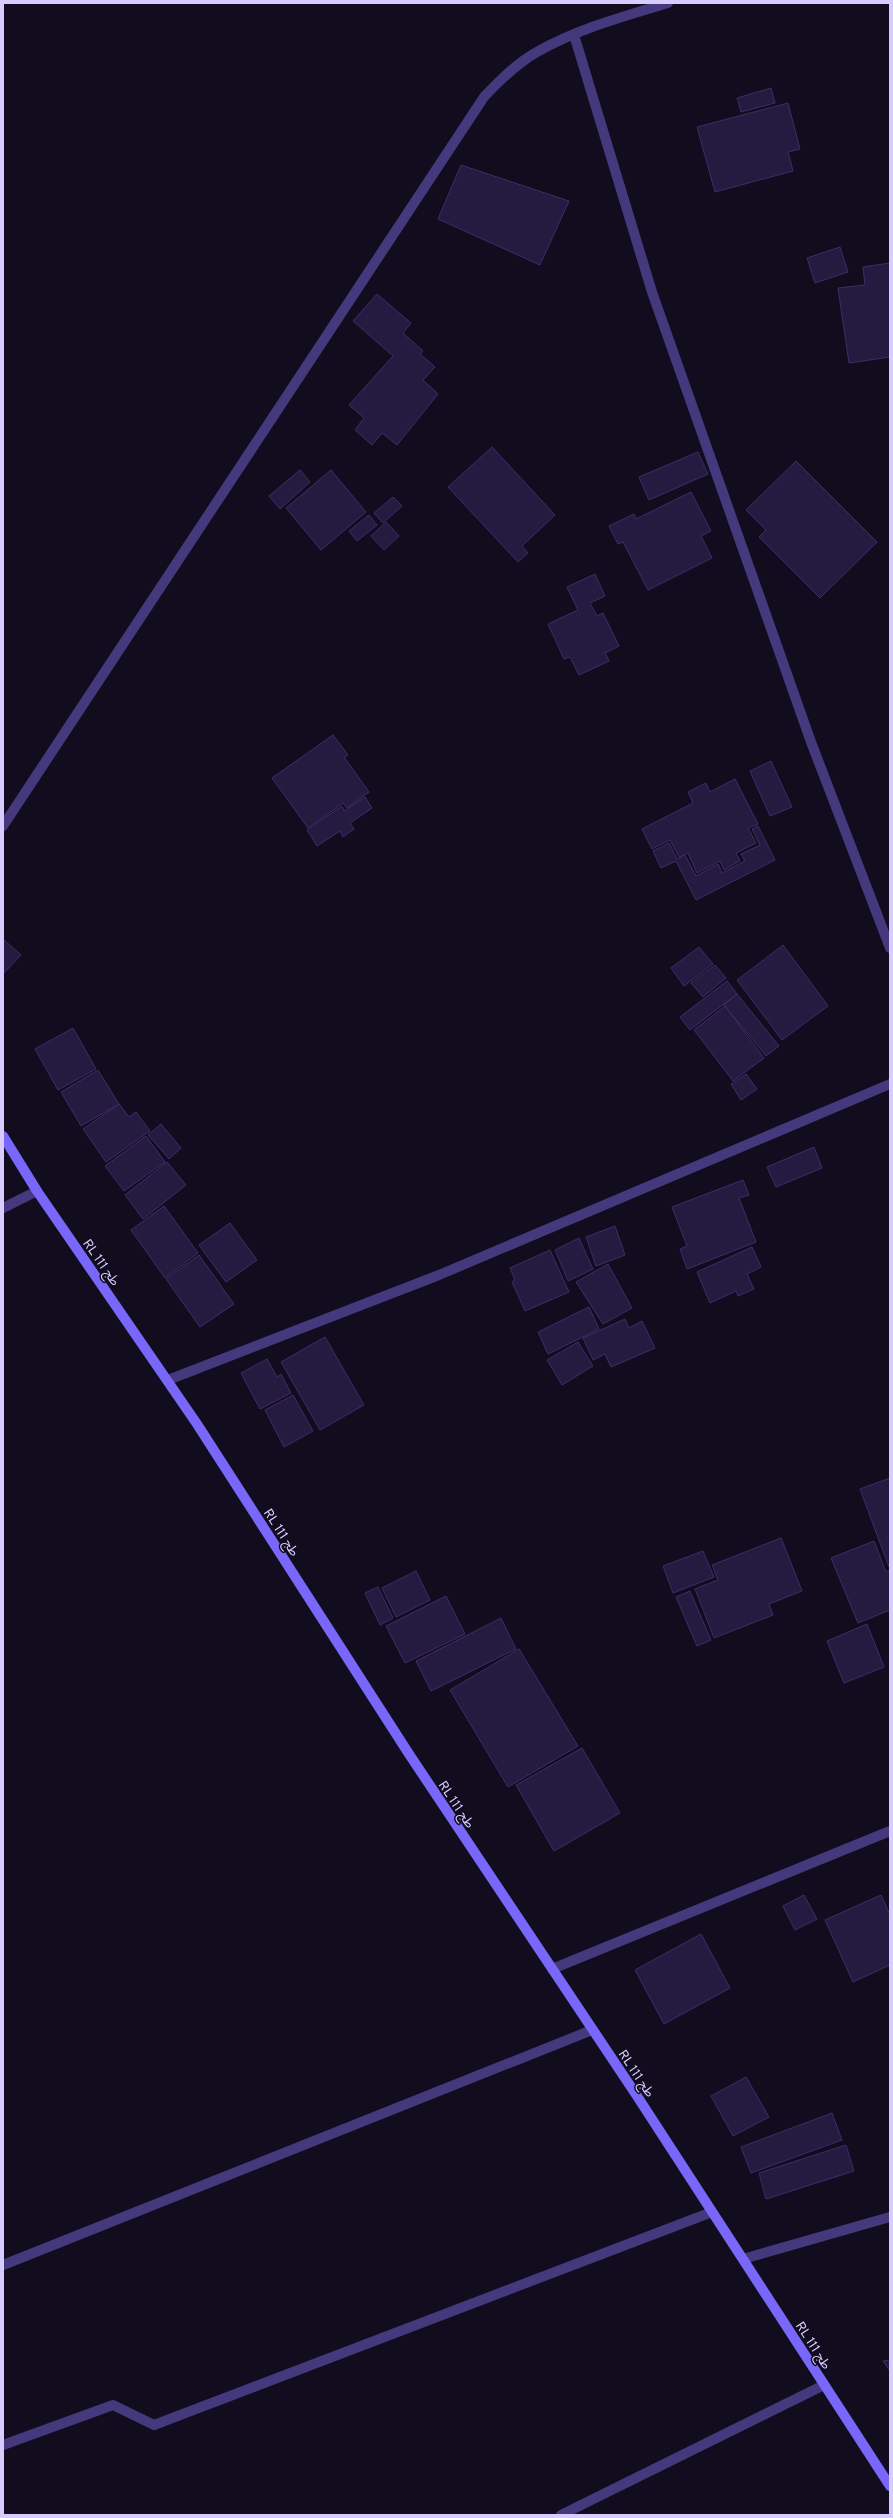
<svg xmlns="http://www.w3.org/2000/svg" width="893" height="2518" font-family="Overpass,'Noto Sans Arabic',sans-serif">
  <rect width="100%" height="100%" fill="#120d1e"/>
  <g fill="#251a3f" stroke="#3f2c6a">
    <path d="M771,88L775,103L741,112L737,98Z"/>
    <path d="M788,103L800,149L788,152L793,171L715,192L697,127Z"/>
    <path d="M461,165L569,201L540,265L438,219Z"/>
    <path d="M840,247L848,272L815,283L807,258Z"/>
    <path d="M890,263V357L849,363L838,288L865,285L863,267Z"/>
    <path d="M377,294L411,323L403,333L423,351L420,354L435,367L423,380L438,394L397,445L382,433L372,445L355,430L364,418L349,405L393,356L353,321Z"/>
    <path d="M492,447L555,515L522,546L528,553L518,562L448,487Z"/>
    <path d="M698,452L708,474L649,500L639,477Z"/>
    <path d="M796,461L877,542L820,598L759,537L766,530L746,510Z"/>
    <path d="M300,470L310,482L280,509L269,496Z"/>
    <path d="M331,470L366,512L321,550L286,508Z"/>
    <path d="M691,492L711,531L701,536L712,558L648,590L623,542L618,544L609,526L634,514L636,519Z"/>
    <path d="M393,497L402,506L383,523L374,513Z"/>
    <path d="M369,515L377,525L357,541L349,531Z"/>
    <path d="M386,522L399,536L384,550L371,536Z"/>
    <path d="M595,574L605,596L590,603L597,616L603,613L619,646L605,653L609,661L579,675L570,657L564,659L548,624L578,610L567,587Z"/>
    <path d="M333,735L348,755L344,757L369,792L347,808L343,803L308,828L272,778Z"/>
    <path d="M771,761L792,807L770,816L750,771Z"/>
    <path d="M735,779L758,824L748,828L756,843L736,853L740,861L724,870L720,861L697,873L688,853L679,857L670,840L652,849L642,829L693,803L688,792L706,783L710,792Z"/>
    <path d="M365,797L372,808L350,823L354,829L343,837L340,831L317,846L307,830L342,806L344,811Z"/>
    <path d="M758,826L775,860L696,900L676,861L661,868L653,851L669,843L677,859L685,855L696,876L718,864L722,873L745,861L741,854L760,845L752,829Z"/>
    <path d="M3,939L21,955L3,974Z"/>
    <path d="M783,945L828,1006L782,1040L737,980Z"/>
    <path d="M699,947L713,964L684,986L671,968Z"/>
    <path d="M715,965L726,978L703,997L691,983Z"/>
    <path d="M727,981L737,994L690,1030L680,1017Z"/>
    <path d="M737,994L779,1046L766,1056L724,1005Z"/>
    <path d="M725,1006L764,1058L733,1081L694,1030Z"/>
    <path d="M73,1028L96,1069L58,1090L35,1049Z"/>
    <path d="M98,1070L119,1104L81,1126L61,1092Z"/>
    <path d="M746,1074L757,1089L741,1100L731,1084Z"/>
    <path d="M119,1104L129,1117L136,1112L150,1131L106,1162L83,1129Z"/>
    <path d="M161,1124L181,1148L169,1159L148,1135Z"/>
    <path d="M146,1136L165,1162L124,1191L105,1166Z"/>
    <path d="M814,1147L822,1168L776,1187L767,1167Z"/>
    <path d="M167,1162L186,1185L143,1219L125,1195Z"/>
    <path d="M743,1180L749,1195L739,1198L756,1242L687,1269L680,1249L687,1246L672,1207Z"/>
    <path d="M164,1206L198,1253L165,1278L131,1230Z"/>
    <path d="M230,1223L257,1260L226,1282L199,1245Z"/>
    <path d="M615,1226L625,1255L596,1266L586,1237Z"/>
    <path d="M579,1238L593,1269L568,1281L555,1250Z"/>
    <path d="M752,1247L761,1267L747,1274L754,1289L738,1296L736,1291L710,1303L697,1272Z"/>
    <path d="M550,1250L569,1292L525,1311L512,1282L515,1280L510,1268Z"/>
    <path d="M199,1255L234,1304L200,1327L166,1279Z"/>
    <path d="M608,1264L632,1308L603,1324L576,1282Z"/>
    <path d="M589,1307L599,1329L548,1354L538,1332Z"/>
    <path d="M625,1319L629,1328L642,1321L655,1348L611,1367L605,1354L593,1360L583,1338Z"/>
    <path d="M325,1337L364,1405L320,1430L281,1362Z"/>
    <path d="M578,1342L593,1366L562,1385L547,1360Z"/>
    <path d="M267,1359L277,1377L281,1374L291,1393L260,1409L241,1373Z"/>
    <path d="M293,1395L313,1431L284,1447L265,1410Z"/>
    <path d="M890,1478V1567H889L860,1489Z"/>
    <path d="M781,1538L802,1591L769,1604L773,1615L714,1638L695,1589L718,1580L712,1565Z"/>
    <path d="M874,1541L886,1572L890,1570V1610L858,1623L831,1558Z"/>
    <path d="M703,1551L714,1577L673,1593L663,1566Z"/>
    <path d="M416,1571L430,1600L396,1617L382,1588Z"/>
    <path d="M378,1587L393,1618L380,1625L365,1593Z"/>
    <path d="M690,1591L711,1640L697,1646L676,1597Z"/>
    <path d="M446,1596L465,1634L405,1663L386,1626Z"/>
    <path d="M501,1618L516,1649L431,1691L416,1661Z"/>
    <path d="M867,1624L884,1667L844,1683L827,1641Z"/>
    <path d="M519,1649L578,1746L508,1787L450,1690Z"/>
    <path d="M582,1748L620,1813L554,1851L516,1785Z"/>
    <path d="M804,1895L817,1919L795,1930L783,1906Z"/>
    <path d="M881,1895L890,1915V1965L853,1982L825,1920Z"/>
    <path d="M701,1934L730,1988L664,2024L635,1970Z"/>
    <path d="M746,2077L769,2117L733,2136L711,2096Z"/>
    <path d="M832,2113L842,2140L751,2173L741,2147Z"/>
    <path d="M846,2145L854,2171L766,2199L759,2173Z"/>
    <path d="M890,2360V2371L883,2361Z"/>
  </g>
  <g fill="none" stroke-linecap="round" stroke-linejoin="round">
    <g stroke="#43397c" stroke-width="10">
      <path d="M574,35L652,292L811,742L890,948"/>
      <path d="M3,826L484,97C500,80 517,63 537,52C577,29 625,16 668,3"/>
      <path d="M3,1208L37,1191"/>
      <path d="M168,1380L439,1275L890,1084"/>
      <path d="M552,1969L890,1831"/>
      <path d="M743,2259L890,2217"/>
      <path d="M3,2265L592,2030"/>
      <path d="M3,2445L113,2405L154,2425L712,2212"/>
      <path d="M561,2515L824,2385"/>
    </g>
    <path stroke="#7967fa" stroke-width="10" d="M3,1136L37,1191L197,1424L409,1754L637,2096L890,2486"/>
  </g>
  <g text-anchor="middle" stroke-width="3" stroke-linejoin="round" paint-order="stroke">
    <g font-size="13" fill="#d7ccfd" stroke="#120d1e">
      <text transform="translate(102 1262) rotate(55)" y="5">RL طج 111</text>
      <text transform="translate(282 1532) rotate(57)" y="5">RL طج 111</text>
      <text transform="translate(457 1804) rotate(56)" y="5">RL طج 111</text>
      <text transform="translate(637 2073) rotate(56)" y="5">RL طج 111</text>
      <text transform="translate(814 2345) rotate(57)" y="5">RL طج 111</text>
    </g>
  </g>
  <rect width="893" height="2518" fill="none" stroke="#d7ccfd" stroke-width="8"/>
</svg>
